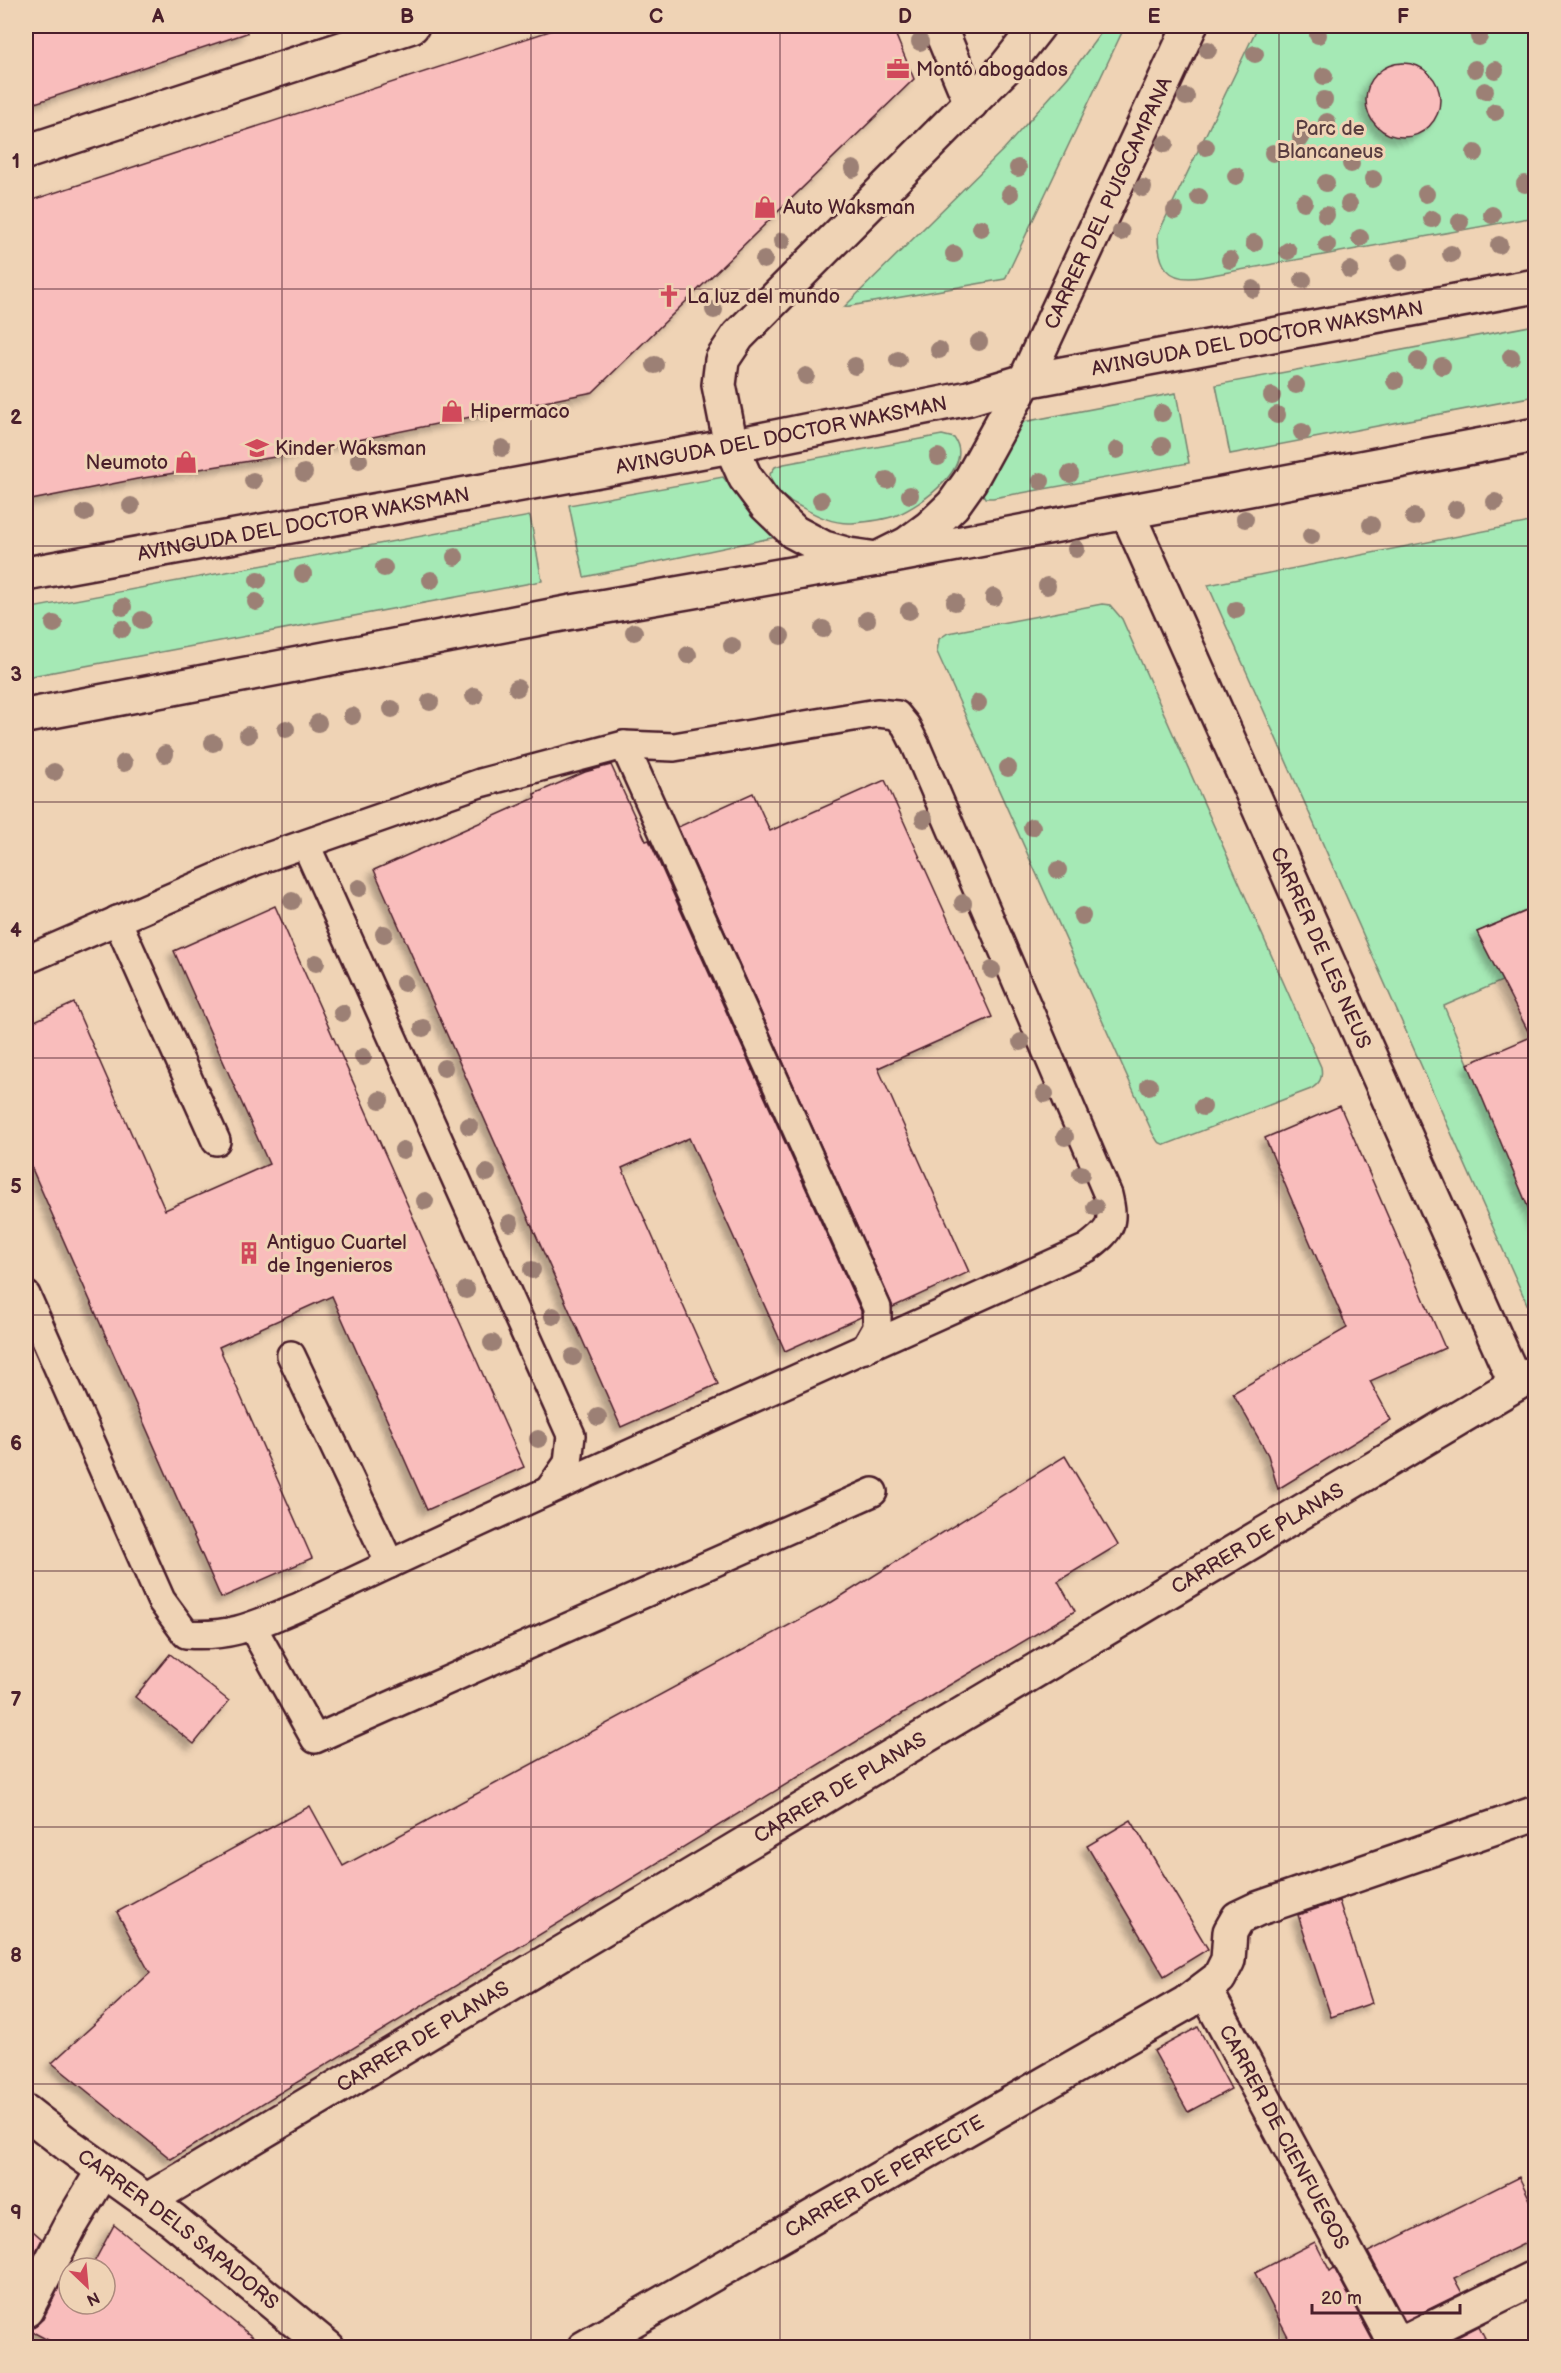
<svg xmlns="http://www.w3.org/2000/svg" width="1561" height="2373" font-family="'Balsamiq Sans',sans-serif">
  <defs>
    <filter id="shadow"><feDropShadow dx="-5.5" dy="5.5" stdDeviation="3" flood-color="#0004"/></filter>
  </defs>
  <rect width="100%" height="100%" fill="#efd3b5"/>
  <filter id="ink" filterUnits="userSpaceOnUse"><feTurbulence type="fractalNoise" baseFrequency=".0167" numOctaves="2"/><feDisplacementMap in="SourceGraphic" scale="12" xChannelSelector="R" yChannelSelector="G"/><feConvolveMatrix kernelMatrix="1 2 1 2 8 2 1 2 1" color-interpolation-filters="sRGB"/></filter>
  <g filter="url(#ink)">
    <g fill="#a5e9b5" stroke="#788470" stroke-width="1.5">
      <path d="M1106,26H1125L1005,279L844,307L1004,149L1068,77Z"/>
      <path d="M1258,26H1535V217L1201,277C1167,283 1158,265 1158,234Z"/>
      <path d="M1535,325V396L1230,454L1216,385Z"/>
      <path d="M1176,393L1189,463L993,498H985L982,492L1018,423Z"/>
      <path d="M942,435L954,438C975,467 921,505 897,515C884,520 866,522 852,523C832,524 816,515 799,506C784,498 773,492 770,474L775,467L784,464Z"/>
      <path d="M723,477L745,505L777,532L776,537L584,577L569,505Z"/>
      <path d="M530,516L542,581L26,677V609Z"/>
      <path d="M1535,521V907L1477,932L1502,981L1444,1006L1535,1223V1322L1208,585Z"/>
      <path d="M1102,604L1110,605L1122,619L1321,1067C1323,1078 1320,1083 1311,1089L1165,1145L1158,1142L1153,1134L937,652L939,639L948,633Z"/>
    </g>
    <g fill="#f9bdbc" stroke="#4a1f2b" stroke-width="1.5" filter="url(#shadow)">
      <path d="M26,26H246L247,33L26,106Z"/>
      <path d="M565,26H892L914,79L593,392L275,457L137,479L26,501V202Z"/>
      <circle cx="1403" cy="100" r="37"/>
      <path d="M611,765L646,841L649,840L861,1311V1317L785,1351L689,1138L622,1168L718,1384L621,1427L374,870L535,798L534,794L585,772Z"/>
      <path d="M885,780L992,1017L878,1068L969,1272L893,1307L678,827L753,793L770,831Z"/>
      <path d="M275,906L524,1467L427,1510L332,1296L219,1347L312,1558L221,1598L26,1155V1025L74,1003L165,1210L269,1164L174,951Z"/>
      <path d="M1536,907V1224H1535L1468,1064L1531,1037L1477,932Z"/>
      <path d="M1340,1106L1445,1348L1370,1381L1391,1420L1278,1489L1268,1455L1233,1393L1347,1328L1265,1138Z"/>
      <path d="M1065,1456L1118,1545L1058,1581L1075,1611L941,1690L171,2159L52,2063L150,1973L117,1912L310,1806L343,1866L832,1602Z"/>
      <path d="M170,1654L229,1701L194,1744L135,1697Z"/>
      <path d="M1131,1820L1208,1949L1164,1976L1087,1846Z"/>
      <path d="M1339,1901L1372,2003L1331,2017L1298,1915Z"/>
      <path d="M1198,2027L1231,2089L1188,2112L1154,2051Z"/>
      <path d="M1519,2177L1536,2212V2238L1454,2278L1462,2293L1405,2321L1368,2252Z"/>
      <path d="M26,2225L42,2239L26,2271Z"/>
      <path d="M114,2225L266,2348H63L27,2329L36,2325L43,2319L69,2268V2304H105V2268H91Z"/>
      <path d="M1315,2242L1330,2271L1334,2268L1375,2345L1374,2348H1294L1255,2273Z"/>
      <path d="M1479,2326L1490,2348H1436Z"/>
    </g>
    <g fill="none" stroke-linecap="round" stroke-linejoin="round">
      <g stroke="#4a1f2b" stroke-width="32">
        <g id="service">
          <path d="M624,745L877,1308V1328L865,1349"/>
          <path d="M306,845L571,1435L568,1463L549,1490"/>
          <path d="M117,920L216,1141"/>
          <path d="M26,960L253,862L480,783L624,745L674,747L877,713L897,715L906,726L916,746L1108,1195C1115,1224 1111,1230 1087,1248C825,1367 561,1482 301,1606C259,1623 233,1638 186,1634L161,1600L26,1295"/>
          <path d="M291,1355L390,1564"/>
          <path d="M252,1626L315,1739L873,1492"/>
        </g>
      </g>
      <g stroke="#4a1f2b" stroke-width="38">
        <g id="minor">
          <path d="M939,26L971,103"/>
          <path id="s1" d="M1038,26L1005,68L738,336L722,360L719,385L731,446L745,477L766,505L794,532L824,548L849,555L877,559L907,544L930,527L953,505L970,481L1025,381L1190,26"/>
          <path d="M26,152L412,26"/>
          <path id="s2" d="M1127,512L1516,1384"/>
          <path id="s3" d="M1205,1989L1398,2348"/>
          <path id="s4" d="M26,2112L67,2144L173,2220L328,2348"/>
          <path id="s5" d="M146,2201L1536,1372"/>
          <path d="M26,2310L70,2226L103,2171"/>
          <path id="s6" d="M584,2348L1186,2003L1219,1978L1228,1960L1230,1932L1238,1918L1257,1909L1536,1813"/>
          <path d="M1393,2348L1536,2277"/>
        </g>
      </g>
      <g stroke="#4a1f2b" stroke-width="38">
        <g id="secondary">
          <path id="s7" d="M26,574L731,446L969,398L1025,381L1536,286"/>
          <path d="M26,716L572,612L877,559L1536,435"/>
        </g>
      </g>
      <use href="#service" stroke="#efd3b5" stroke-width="27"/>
      <use href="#minor" stroke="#efd3b5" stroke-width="33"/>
      <use href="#secondary" stroke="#efd3b5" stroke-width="33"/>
    </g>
    <g fill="#9c8075">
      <circle cx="1318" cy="35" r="9"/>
      <circle cx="1479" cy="37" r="9"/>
      <circle cx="920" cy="42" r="9"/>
      <circle cx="1208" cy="50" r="9"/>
      <circle cx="1255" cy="54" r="9"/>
      <circle cx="1475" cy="69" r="9"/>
      <circle cx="1495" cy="70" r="9"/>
      <circle cx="1324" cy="76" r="9"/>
      <circle cx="1485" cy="91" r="9"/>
      <circle cx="1186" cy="97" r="9"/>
      <circle cx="1324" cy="100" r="9"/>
      <circle cx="1495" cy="112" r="9"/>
      <circle cx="1327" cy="122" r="9"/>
      <circle cx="1301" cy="138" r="9"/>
      <circle cx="1165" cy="144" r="9"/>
      <circle cx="1206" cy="147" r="9"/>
      <circle cx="1273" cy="153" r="9"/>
      <circle cx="1475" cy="153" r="9"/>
      <circle cx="1351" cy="164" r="9"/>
      <circle cx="1018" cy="168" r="9"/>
      <circle cx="853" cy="169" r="9"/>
      <circle cx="1236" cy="176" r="9"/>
      <circle cx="1373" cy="179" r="9"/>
      <circle cx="1326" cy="183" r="9"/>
      <circle cx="1525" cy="184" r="9"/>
      <circle cx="1143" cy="188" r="9"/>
      <circle cx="1010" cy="194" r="9"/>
      <circle cx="1426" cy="194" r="9"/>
      <circle cx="1199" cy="197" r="9"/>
      <circle cx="1304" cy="202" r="9"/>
      <circle cx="1349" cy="204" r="9"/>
      <circle cx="1175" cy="211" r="9"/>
      <circle cx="1326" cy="215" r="9"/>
      <circle cx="1492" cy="215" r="9"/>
      <circle cx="1432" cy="219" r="9"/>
      <circle cx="1460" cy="222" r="9"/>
      <circle cx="981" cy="228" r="9"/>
      <circle cx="1121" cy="232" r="9"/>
      <circle cx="1360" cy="238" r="9"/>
      <circle cx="782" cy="241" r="9"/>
      <circle cx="1254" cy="243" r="9"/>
      <circle cx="1327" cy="245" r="9"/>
      <circle cx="1499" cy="245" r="9"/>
      <circle cx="1288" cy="251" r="9"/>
      <circle cx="954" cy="254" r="9"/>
      <circle cx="1451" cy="254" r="9"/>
      <circle cx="764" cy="260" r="9"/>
      <circle cx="1230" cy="260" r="9"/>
      <circle cx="1400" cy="262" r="9"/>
      <circle cx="1350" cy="270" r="9"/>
      <circle cx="1303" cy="280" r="9"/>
      <circle cx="1253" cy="289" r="9"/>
      <circle cx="714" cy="310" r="9"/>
      <circle cx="979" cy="342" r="9"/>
      <circle cx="939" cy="350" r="9"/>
      <circle cx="1511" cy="357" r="9"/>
      <circle cx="898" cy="360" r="9"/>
      <circle cx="1418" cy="361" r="9"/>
      <circle cx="655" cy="365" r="9"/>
      <circle cx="855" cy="366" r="9"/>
      <circle cx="1442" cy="366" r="9"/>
      <circle cx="806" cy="376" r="9"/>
      <circle cx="1395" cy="381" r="9"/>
      <circle cx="1296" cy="385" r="9"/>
      <circle cx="1272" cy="396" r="9"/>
      <circle cx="1162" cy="413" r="9"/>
      <circle cx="1277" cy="415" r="9"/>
      <circle cx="1302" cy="432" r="9"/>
      <circle cx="1162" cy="446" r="9"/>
      <circle cx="502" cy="448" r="9"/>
      <circle cx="1117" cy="450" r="9"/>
      <circle cx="938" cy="457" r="9"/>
      <circle cx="359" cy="460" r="9"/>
      <circle cx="304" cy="473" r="9"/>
      <circle cx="1070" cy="474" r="9"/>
      <circle cx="887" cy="480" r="9"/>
      <circle cx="253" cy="481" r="9"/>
      <circle cx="1041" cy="481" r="9"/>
      <circle cx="910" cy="495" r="9"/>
      <circle cx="821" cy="500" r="9"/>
      <circle cx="1495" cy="502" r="9"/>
      <circle cx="131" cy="506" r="9"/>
      <circle cx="1456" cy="509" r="9"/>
      <circle cx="85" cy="513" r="9"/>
      <circle cx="1414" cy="517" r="9"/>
      <circle cx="1245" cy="519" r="9"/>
      <circle cx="1371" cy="525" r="9"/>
      <circle cx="1311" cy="536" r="9"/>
      <circle cx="1076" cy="549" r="9"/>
      <circle cx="455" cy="557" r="9"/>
      <circle cx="384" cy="568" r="9"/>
      <circle cx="303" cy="574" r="9"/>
      <circle cx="258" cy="580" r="9"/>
      <circle cx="431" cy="580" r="9"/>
      <circle cx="1047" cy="586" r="9"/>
      <circle cx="994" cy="597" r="9"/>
      <circle cx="256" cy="602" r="9"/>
      <circle cx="955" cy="602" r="9"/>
      <circle cx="123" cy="607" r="9"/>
      <circle cx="1236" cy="610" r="9"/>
      <circle cx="909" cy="611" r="9"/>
      <circle cx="142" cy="620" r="9"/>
      <circle cx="867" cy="620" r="9"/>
      <circle cx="54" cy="624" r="9"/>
      <circle cx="122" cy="629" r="9"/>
      <circle cx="823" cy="629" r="9"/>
      <circle cx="634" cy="632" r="9"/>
      <circle cx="781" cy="636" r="9"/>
      <circle cx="732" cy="646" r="9"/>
      <circle cx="688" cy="655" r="9"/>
      <circle cx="517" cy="688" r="9"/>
      <circle cx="474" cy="696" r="9"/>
      <circle cx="430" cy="702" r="9"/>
      <circle cx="978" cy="703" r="9"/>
      <circle cx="392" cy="709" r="9"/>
      <circle cx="352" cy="716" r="9"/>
      <circle cx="318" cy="723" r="9"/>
      <circle cx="286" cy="729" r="9"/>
      <circle cx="248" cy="735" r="9"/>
      <circle cx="213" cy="743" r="9"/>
      <circle cx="165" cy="754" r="9"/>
      <circle cx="124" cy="763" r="9"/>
      <circle cx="1008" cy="768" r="9"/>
      <circle cx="54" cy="772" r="9"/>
      <circle cx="924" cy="819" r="9"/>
      <circle cx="1032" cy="827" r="9"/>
      <circle cx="1058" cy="870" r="9"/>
      <circle cx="359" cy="888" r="9"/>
      <circle cx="292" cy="901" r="9"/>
      <circle cx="963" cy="903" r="9"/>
      <circle cx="1082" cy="916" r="9"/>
      <circle cx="384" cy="934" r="9"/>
      <circle cx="316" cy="963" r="9"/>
      <circle cx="992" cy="970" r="9"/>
      <circle cx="404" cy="983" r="9"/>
      <circle cx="342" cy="1013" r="9"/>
      <circle cx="423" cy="1028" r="9"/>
      <circle cx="1021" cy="1042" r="9"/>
      <circle cx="363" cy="1057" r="9"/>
      <circle cx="444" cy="1068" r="9"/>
      <circle cx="1149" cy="1086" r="9"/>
      <circle cx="1045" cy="1094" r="9"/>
      <circle cx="380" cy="1100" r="9"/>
      <circle cx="1203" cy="1107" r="9"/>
      <circle cx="469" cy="1126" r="9"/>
      <circle cx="1065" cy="1137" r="9"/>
      <circle cx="403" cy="1150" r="9"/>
      <circle cx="487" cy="1173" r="9"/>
      <circle cx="1081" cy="1174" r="9"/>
      <circle cx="425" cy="1201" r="9"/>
      <circle cx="1095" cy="1207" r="9"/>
      <circle cx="510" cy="1223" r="9"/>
      <circle cx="532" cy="1270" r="9"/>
      <circle cx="466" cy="1290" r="9"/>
      <circle cx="553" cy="1316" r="9"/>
      <circle cx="492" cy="1343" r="9"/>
      <circle cx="573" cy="1357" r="9"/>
      <circle cx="598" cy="1417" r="9"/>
      <circle cx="538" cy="1439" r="9"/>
    </g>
  </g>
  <path fill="none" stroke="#4a1f2b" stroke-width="1.5" stroke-opacity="0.55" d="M282,26V2348M531,26V2348M780,26V2348M1030,26V2348M1279,26V2348M26,289H1536M26,546H1536M26,802H1536M26,1058H1536M26,1315H1536M26,1571H1536M26,1827H1536M26,2084H1536"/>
  <defs>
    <g id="office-bare" transform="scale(1.8)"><path d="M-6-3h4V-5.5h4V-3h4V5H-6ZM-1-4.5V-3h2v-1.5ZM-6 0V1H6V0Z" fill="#d1495b" stroke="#efd3b5" stroke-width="2.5" paint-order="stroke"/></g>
    <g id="shop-bare" transform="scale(1.8)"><path d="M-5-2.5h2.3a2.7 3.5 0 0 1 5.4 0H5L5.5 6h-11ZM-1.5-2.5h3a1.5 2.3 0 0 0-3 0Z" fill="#d1495b" stroke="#efd3b5" stroke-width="2.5" paint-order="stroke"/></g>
    <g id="church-bare" transform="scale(1.8)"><path d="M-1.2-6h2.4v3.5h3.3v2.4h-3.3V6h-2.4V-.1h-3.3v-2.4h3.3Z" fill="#d1495b" stroke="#efd3b5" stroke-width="2.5" paint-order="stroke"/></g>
    <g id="school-bare" transform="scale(1.8)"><path d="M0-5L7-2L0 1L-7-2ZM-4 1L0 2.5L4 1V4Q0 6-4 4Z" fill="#d1495b" stroke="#efd3b5" stroke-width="2.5" paint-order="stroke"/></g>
    <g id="building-bare" transform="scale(1.8)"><path d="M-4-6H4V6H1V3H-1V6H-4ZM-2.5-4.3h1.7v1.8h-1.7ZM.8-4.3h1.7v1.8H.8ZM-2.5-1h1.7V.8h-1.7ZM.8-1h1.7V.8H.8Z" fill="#d1495b" stroke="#efd3b5" stroke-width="2.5" paint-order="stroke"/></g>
  </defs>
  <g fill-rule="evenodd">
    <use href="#office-bare" x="898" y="69"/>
    <use href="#shop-bare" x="765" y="207"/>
    <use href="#church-bare" x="669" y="296"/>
    <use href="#shop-bare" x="452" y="411"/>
    <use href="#school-bare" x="257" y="448"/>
    <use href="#shop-bare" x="186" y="462"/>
    <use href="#building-bare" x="249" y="1253"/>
  </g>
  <g text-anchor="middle" stroke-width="6" stroke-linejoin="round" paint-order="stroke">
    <g font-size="20" fill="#4a1f2b" stroke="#efd3b5" text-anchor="start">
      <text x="916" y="76">Montó abogados</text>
      <text x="783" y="214">Auto Waksman</text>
      <text x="687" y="303">La luz del mundo</text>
      <text x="470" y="418">Hipermaco</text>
      <text x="275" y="455">Kinder Waksman</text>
      <text x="168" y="469" text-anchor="end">Neumoto</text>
      <text x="267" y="1249">Antiguo Cuartel<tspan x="267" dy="23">de Ingenieros</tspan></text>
    </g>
    <g font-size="20" fill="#583d40" stroke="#efd3b5">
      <text x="1330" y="135">Parc de<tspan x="1330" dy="23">Blancaneus</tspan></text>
    </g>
    <g font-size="20" fill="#4a1f2b" stroke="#efd3b5">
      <text dy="7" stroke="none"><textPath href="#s1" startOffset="1178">CARRER DEL PUIGCAMPANA</textPath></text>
      <text dy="7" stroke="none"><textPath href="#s7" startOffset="1254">AVINGUDA DEL DOCTOR WAKSMAN</textPath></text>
      <text dy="7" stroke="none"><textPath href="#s7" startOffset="768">AVINGUDA DEL DOCTOR WAKSMAN</textPath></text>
      <text dy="7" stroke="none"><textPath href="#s7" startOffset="282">AVINGUDA DEL DOCTOR WAKSMAN</textPath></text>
      <text dy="7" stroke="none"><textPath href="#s2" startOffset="477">CARRER DE LES NEUS</textPath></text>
      <text dy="7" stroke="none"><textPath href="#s5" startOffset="1294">CARRER DE PLANAS</textPath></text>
      <text dy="7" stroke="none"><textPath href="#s5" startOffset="808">CARRER DE PLANAS</textPath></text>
      <text dy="7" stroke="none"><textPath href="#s5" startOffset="322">CARRER DE PLANAS</textPath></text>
      <text dy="7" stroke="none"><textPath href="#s3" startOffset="168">CARRER DE CIENFUEGOS</textPath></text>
      <text dy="7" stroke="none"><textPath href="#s6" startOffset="346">CARRER DE PERFECTE</textPath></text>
      <text dy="7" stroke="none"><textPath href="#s4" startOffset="192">CARRER DELS SAPADORS</textPath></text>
    </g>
  </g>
  <rect width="1561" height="2373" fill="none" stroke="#efd3b5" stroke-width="66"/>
  <g transform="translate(87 2286) rotate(154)"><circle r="28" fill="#efd3b5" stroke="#ad8b7e" stroke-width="1.5"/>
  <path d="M0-4.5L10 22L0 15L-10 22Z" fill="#d1495b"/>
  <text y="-9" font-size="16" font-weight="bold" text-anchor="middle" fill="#4a1f2b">N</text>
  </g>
  <path d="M1312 2304v9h148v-9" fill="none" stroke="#4a1f2b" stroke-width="3"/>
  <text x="1321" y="2304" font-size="18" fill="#4a1f2b" stroke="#efd3b5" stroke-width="4.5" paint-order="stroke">20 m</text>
  <rect x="33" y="33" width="1495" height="2307" fill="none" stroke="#4a1f2b" stroke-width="2"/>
  <g font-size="20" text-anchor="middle" font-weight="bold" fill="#4a1f2b">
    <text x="158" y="23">A</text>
    <text x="407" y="23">B</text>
    <text x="656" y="23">C</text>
    <text x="905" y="23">D</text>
    <text x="1154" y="23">E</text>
    <text x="1403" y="23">F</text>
    <text x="16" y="168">1</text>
    <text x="16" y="424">2</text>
    <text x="16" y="681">3</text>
    <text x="16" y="937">4</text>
    <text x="16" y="1193">5</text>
    <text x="16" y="1450">6</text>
    <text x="16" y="1706">7</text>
    <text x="16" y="1962">8</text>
    <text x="16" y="2219">9</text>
  </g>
</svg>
